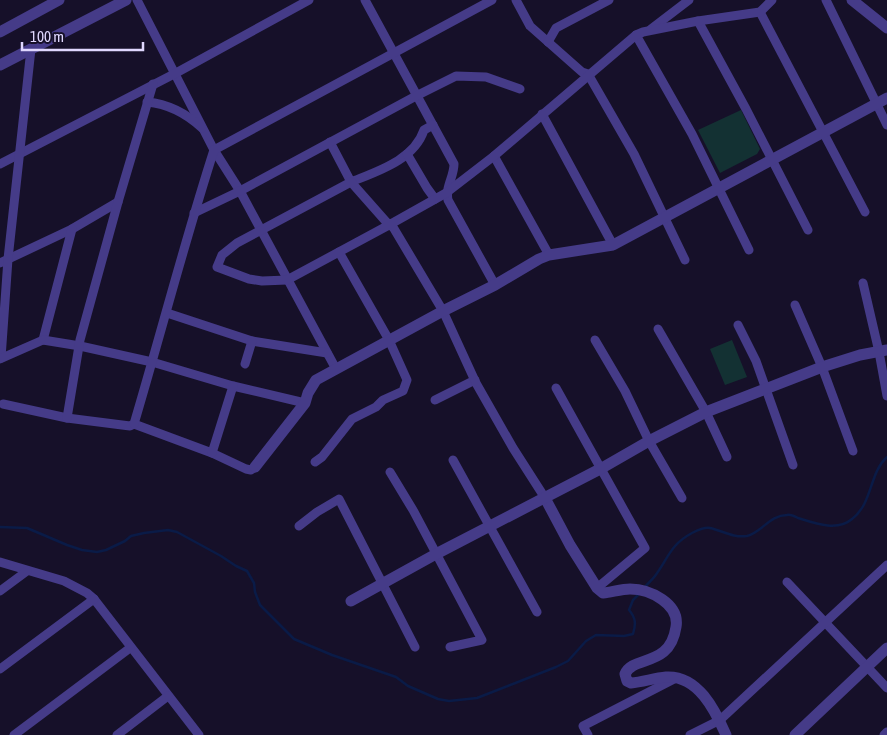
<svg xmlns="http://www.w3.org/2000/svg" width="887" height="735" font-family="'Asap Condensed',sans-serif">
  <rect width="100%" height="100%" fill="#161029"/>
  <g fill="#133133">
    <path d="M741,110L760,149L757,154L720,173L698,130Z"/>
    <path d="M732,340L747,377L725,385L710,349Z"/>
  </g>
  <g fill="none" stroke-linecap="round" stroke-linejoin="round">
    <g stroke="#0a1b47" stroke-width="2.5">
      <path d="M0,527L27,528L67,545L82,550L97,552L106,550L125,541L131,536L144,533L168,530L177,532L221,556L236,566L247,571L254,583L255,592L260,605L294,639L332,655L396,677L408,686L438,699L449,701L477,698L556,667L568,661L586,641L596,635L624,636L633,634C636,624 636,618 629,610L633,600L638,595"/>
      <path d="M645,587C648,583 652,580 655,576C669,557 670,545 692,533C698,530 704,527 710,528C723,531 733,538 747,536C762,532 770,515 787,515C790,514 794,516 798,518C814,523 837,532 852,519C873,503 869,473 887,457"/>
    </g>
    <g stroke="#453b88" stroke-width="9">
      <path d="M137,0L214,150L240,191L336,369"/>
      <path d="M365,0L454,164C454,177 445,187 448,200L495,285"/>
      <path d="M516,0L530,26L582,72L588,74L634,154L685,260"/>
      <path d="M826,0L887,125"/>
      <path d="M760,12L865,212"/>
      <path d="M698,21L746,109L808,230"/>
      <path d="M651,29L689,0"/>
      <path d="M636,35L692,134L749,250"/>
      <path d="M548,42L556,28L609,0"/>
      <path d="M147,102C168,104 187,114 202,128"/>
      <path d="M542,114L613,245"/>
      <path d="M330,142L351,182C378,171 414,160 424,130L433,125"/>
      <path d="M407,154L427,188L435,199"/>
      <path d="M494,156L549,255"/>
      <path d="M0,164L176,73L309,0"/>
      <path d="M194,213L240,191L416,96L456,76L486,77L520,89"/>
      <path d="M0,263L72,229L118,202"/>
      <path d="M863,283L879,352L887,396"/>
      <path d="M795,305L822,367L853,451"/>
      <path d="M167,313L252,341L327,353"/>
      <path d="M738,325L756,361L793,465"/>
      <path d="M658,329L706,412L727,457"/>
      <path d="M43,340L72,229"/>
      <path d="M595,340L625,391L649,441L682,498"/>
      <path d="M1,358L8,259L31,49"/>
      <path d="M0,359L43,340L80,346L152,362L233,386L305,403"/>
      <path d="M245,364L252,341"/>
      <path d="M556,388L645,548L597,588"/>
      <path d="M435,400L475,380"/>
      <path d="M3,404L67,418L130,426L134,424L212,453L246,469L251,470L255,467"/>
      <path d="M67,418L80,340L118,202L153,84"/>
      <path d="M134,424C161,333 185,240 214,150L492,0"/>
      <path d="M212,453L233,386"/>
      <path d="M453,460L537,612"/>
      <path d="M315,462L322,457L352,419L376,407L383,400L403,391L407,380L389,340L339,252"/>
      <path d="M390,472L413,510L482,640L450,647"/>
      <path d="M545,498L513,448L476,383L443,311L393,227L389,225L351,182L237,243L222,255L217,267L249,279L262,281L287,280L389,225L446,193L494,156L636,35L643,32L698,21L760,12L772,0"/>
      <path d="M299,526L317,512L339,499L415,647"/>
      <path d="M0,562L64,581L87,593L94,599L199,735"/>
      <path d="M787,582L887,688"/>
      <path d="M0,591L27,571"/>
      <path d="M0,669L94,599"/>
      <path d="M14,735L130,648"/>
      <path d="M117,735L168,696"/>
      <path d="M588,735L583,726L676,678"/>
      <path d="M690,735L720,720L887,565"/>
      <path d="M884,735L887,732"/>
    </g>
    <g stroke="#453b88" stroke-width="11">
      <path d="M852,0L887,28"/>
      <path d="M0,32L59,0"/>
      <path d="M0,65L126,0"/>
      <path d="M255,467L305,403L308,393L316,380L443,311L495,285L539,259L549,255L613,245L887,98"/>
      <path d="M545,498L570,545L597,588L603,593C612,592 622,589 630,589C650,589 680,604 676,627C670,668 633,655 625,674L627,681L631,683C643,682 654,678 666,677C698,675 715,710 726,735"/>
      <path d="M351,601L436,554L602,468L649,441L706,412L822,367L860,355L887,350"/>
      <path d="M795,735L887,648"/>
    </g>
  </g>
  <path d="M22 42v8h121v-8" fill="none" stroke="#e0d8ff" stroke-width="2.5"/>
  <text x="30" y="42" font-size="15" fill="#e0d8ff" stroke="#161029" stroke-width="4" paint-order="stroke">100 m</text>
</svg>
